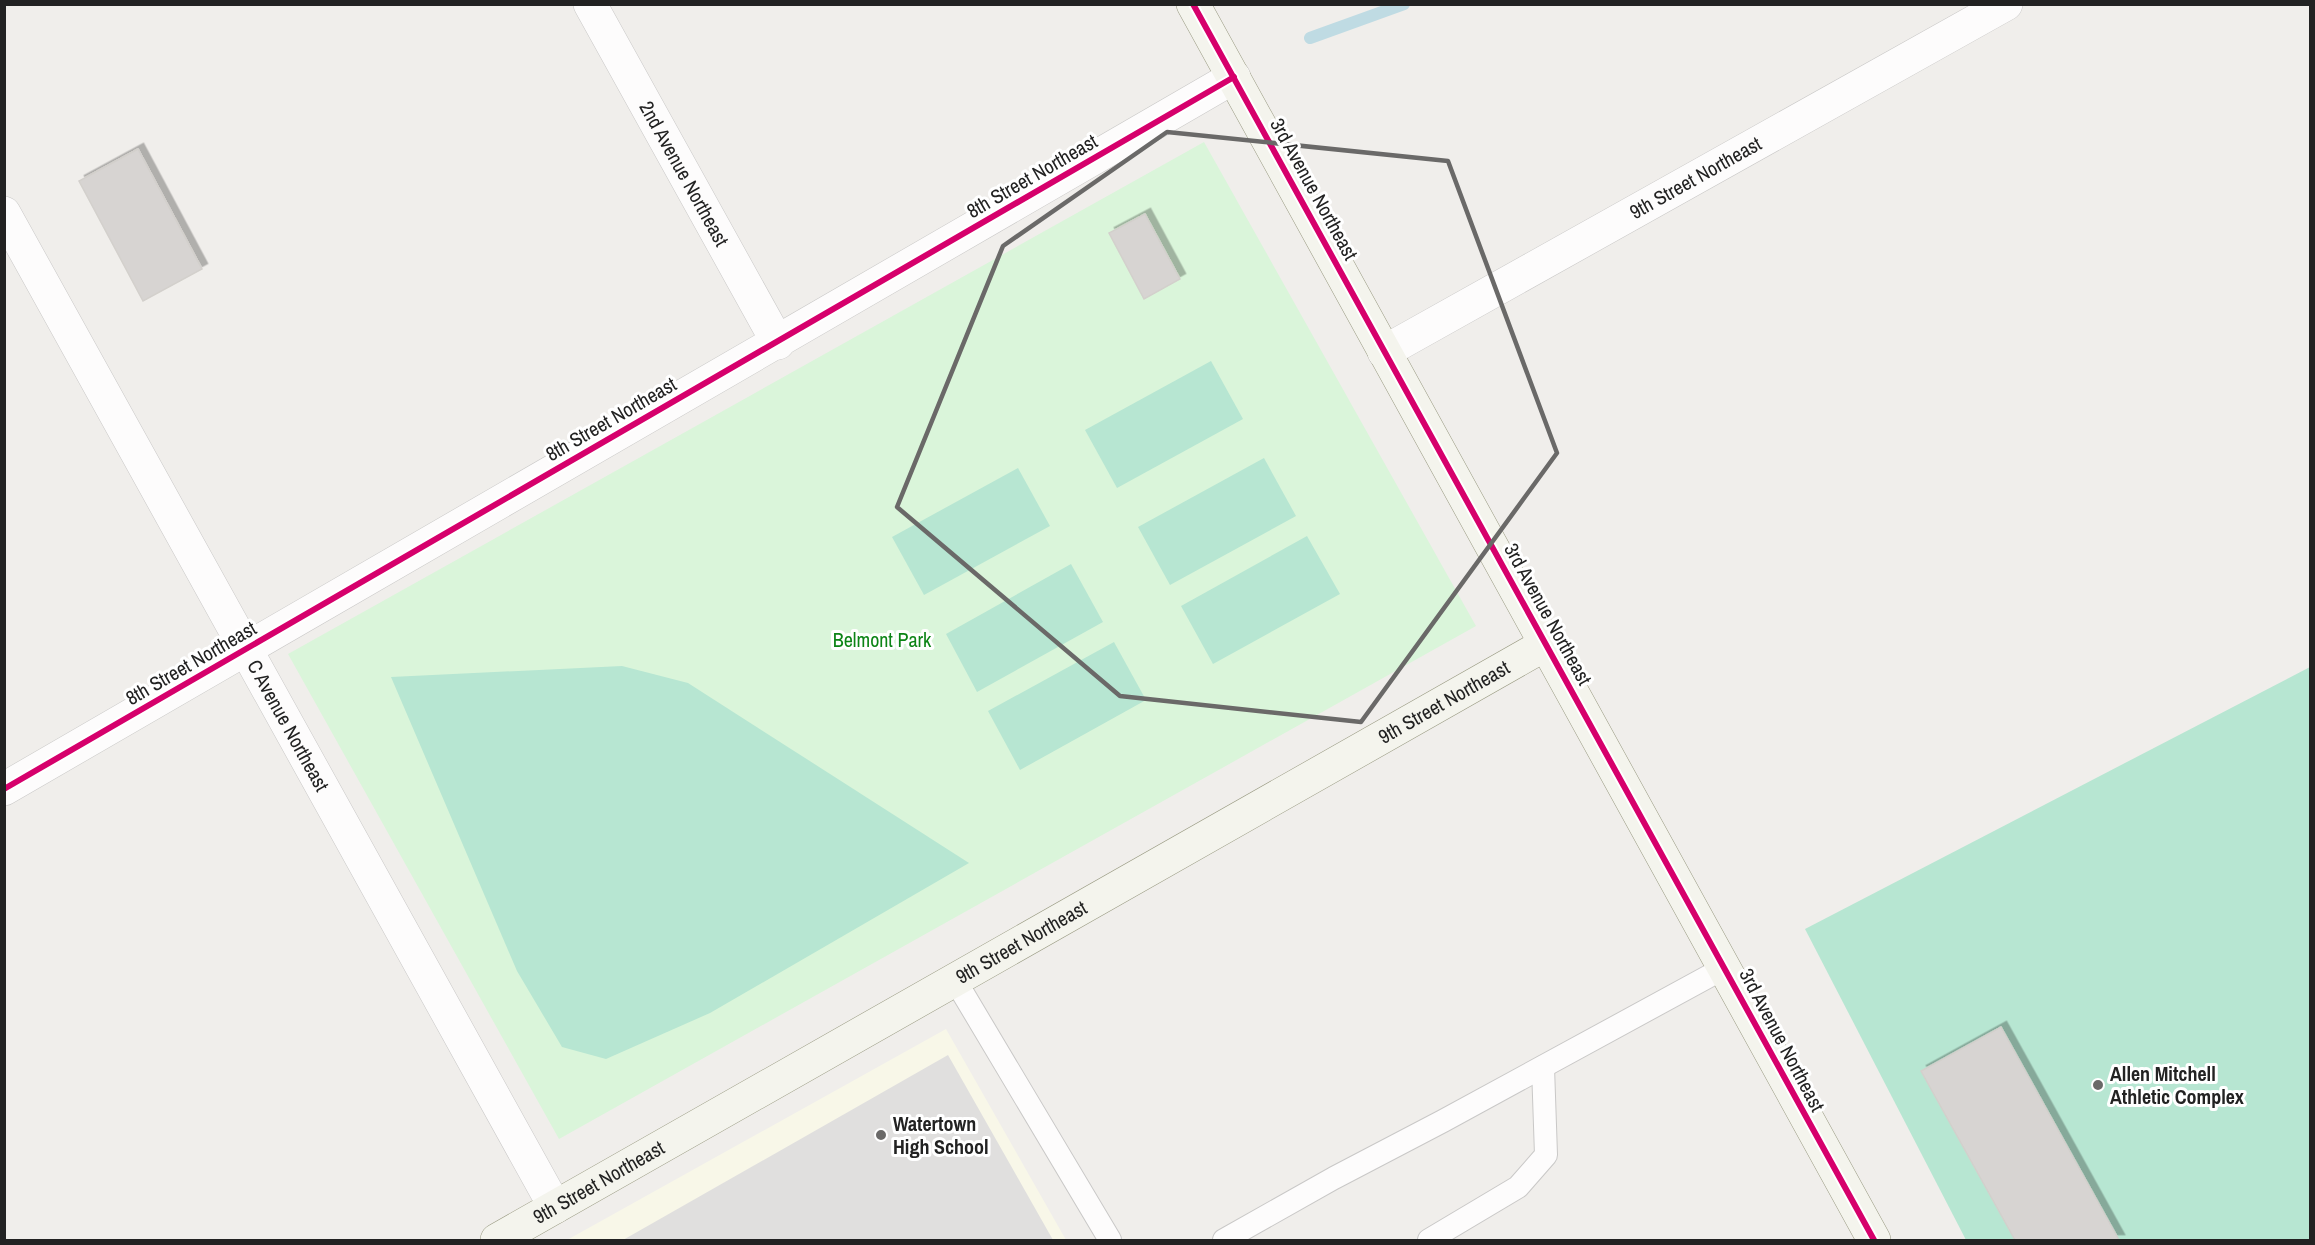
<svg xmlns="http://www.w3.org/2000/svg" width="2315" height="1245" font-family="'Archivo Narrow',sans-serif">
  <defs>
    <filter id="shadow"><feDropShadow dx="5.5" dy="-5.5" stdDeviation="0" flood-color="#0004"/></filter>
  </defs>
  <rect width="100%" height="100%" fill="#f0eeeb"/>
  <path fill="#f8f7e8" d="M946,1029L1066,1240H567Z"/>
  <path fill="#daf5da" d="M1204,142L1476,626L559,1139L288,654Z"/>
  <g fill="#b7e6d2">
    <path d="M1211,361L1243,419L1117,488L1085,430Z"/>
    <path d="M1264,458L1296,516L1170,585L1138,527Z"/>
    <path d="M1018,468L1050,526L924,595L892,537Z"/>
    <path d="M1307,536L1340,594L1213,664L1181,606Z"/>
    <path d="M1071,564L1103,622L977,692L946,634Z"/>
    <path d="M1114,642L1146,700L1020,770L988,711Z"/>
    <path d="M622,666L688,683L969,863L710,1013L606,1059L562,1047L517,971L391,677Z"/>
    <path d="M2310,667V1240H1966L1805,929Z"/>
  </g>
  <path fill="#e0dfde" d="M948,1055L1053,1240H623Z"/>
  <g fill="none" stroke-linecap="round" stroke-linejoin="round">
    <path stroke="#bfdbe3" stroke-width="12" d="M1310,38L1404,4"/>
  </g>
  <g fill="#d7d4d2" stroke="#d3d0cc" stroke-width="1.5" filter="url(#shadow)">
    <path d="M138,149L202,269L143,301L79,181Z"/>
    <path d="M1145,214L1180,279L1144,299L1109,233Z"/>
    <path d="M2001,1027L2119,1240H2015L1921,1071Z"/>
  </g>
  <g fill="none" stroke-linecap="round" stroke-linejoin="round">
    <g stroke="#c9c8c7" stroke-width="24">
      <g id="lane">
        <path d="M955,980L1110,1240"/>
        <path d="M1224,1240L1334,1178L1443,1121L1724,968"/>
        <path d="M1429,1240L1518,1187L1546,1155L1543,1067"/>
      </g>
    </g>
    <g stroke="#c9c8c7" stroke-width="34">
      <g id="street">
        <path id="s1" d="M590,4L778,343"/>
        <path id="s2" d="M4,213L555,1207"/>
        <path id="s3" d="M1384,352L2006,4"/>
        <path d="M4,789L1234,77"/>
      </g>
    </g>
    <g stroke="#999a82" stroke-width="34">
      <g id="secondary">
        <path d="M1193,4L1874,1240"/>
        <path id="s4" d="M497,1240L1546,644"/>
      </g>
    </g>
    <use href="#lane" stroke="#fdfcfc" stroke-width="22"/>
    <use href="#street" stroke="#fdfcfc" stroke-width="33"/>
    <use href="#secondary" stroke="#f4f4ed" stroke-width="33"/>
    <g stroke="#fff" stroke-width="10">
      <g id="cycleway">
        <path d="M1193,4L1874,1240"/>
        <path d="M4,789L1234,77"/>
      </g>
    </g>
    <use href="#cycleway" stroke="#d6006c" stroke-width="6"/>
  </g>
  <path fill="none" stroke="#6a6968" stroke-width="4.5" stroke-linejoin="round" d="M1167,132L1448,161L1557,453L1361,722L1120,696L897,507L1003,246Z"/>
  <g fill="#6a6968" stroke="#fff" stroke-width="2">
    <circle cx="2098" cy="1085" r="6"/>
    <circle cx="881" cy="1135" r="6"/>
  </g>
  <g text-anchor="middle" stroke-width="6" stroke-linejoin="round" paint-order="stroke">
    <g font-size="20" fill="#222" stroke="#fff">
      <text dy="7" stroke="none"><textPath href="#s1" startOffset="194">2nd Avenue Northeast</textPath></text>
      <text transform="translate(1032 176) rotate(-30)" y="7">8th Street Northeast</text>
      <text dy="7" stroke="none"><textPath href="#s3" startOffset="357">9th Street Northeast</textPath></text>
      <text transform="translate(1314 189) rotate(61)" y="7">3rd Avenue Northeast</text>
      <text transform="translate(611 419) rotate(-30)" y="7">8th Street Northeast</text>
      <text transform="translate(1548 614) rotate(61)" y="7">3rd Avenue Northeast</text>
      <text transform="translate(191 663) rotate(-30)" y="7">8th Street Northeast</text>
      <text dy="7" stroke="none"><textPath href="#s4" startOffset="1089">9th Street Northeast</textPath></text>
      <text dy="7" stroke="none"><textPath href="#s2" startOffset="586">C Avenue Northeast</textPath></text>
      <text dy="7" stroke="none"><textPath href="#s4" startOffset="603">9th Street Northeast</textPath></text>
      <text transform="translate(1782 1040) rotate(62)" y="7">3rd Avenue Northeast</text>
      <text dy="7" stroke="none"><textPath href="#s4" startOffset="117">9th Street Northeast</textPath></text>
    </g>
    <g font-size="20" fill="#0c8416" stroke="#fff">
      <text x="882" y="647">Belmont Park</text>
    </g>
    <g font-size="20" font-weight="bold" fill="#222" stroke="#fff" text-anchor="start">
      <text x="2110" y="1081">Allen Mitchell<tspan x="2110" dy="23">Athletic Complex</tspan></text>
      <text x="893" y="1131">Watertown<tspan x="893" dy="23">High School</tspan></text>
    </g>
  </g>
  <rect width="2315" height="1245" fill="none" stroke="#222222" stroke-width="12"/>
</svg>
